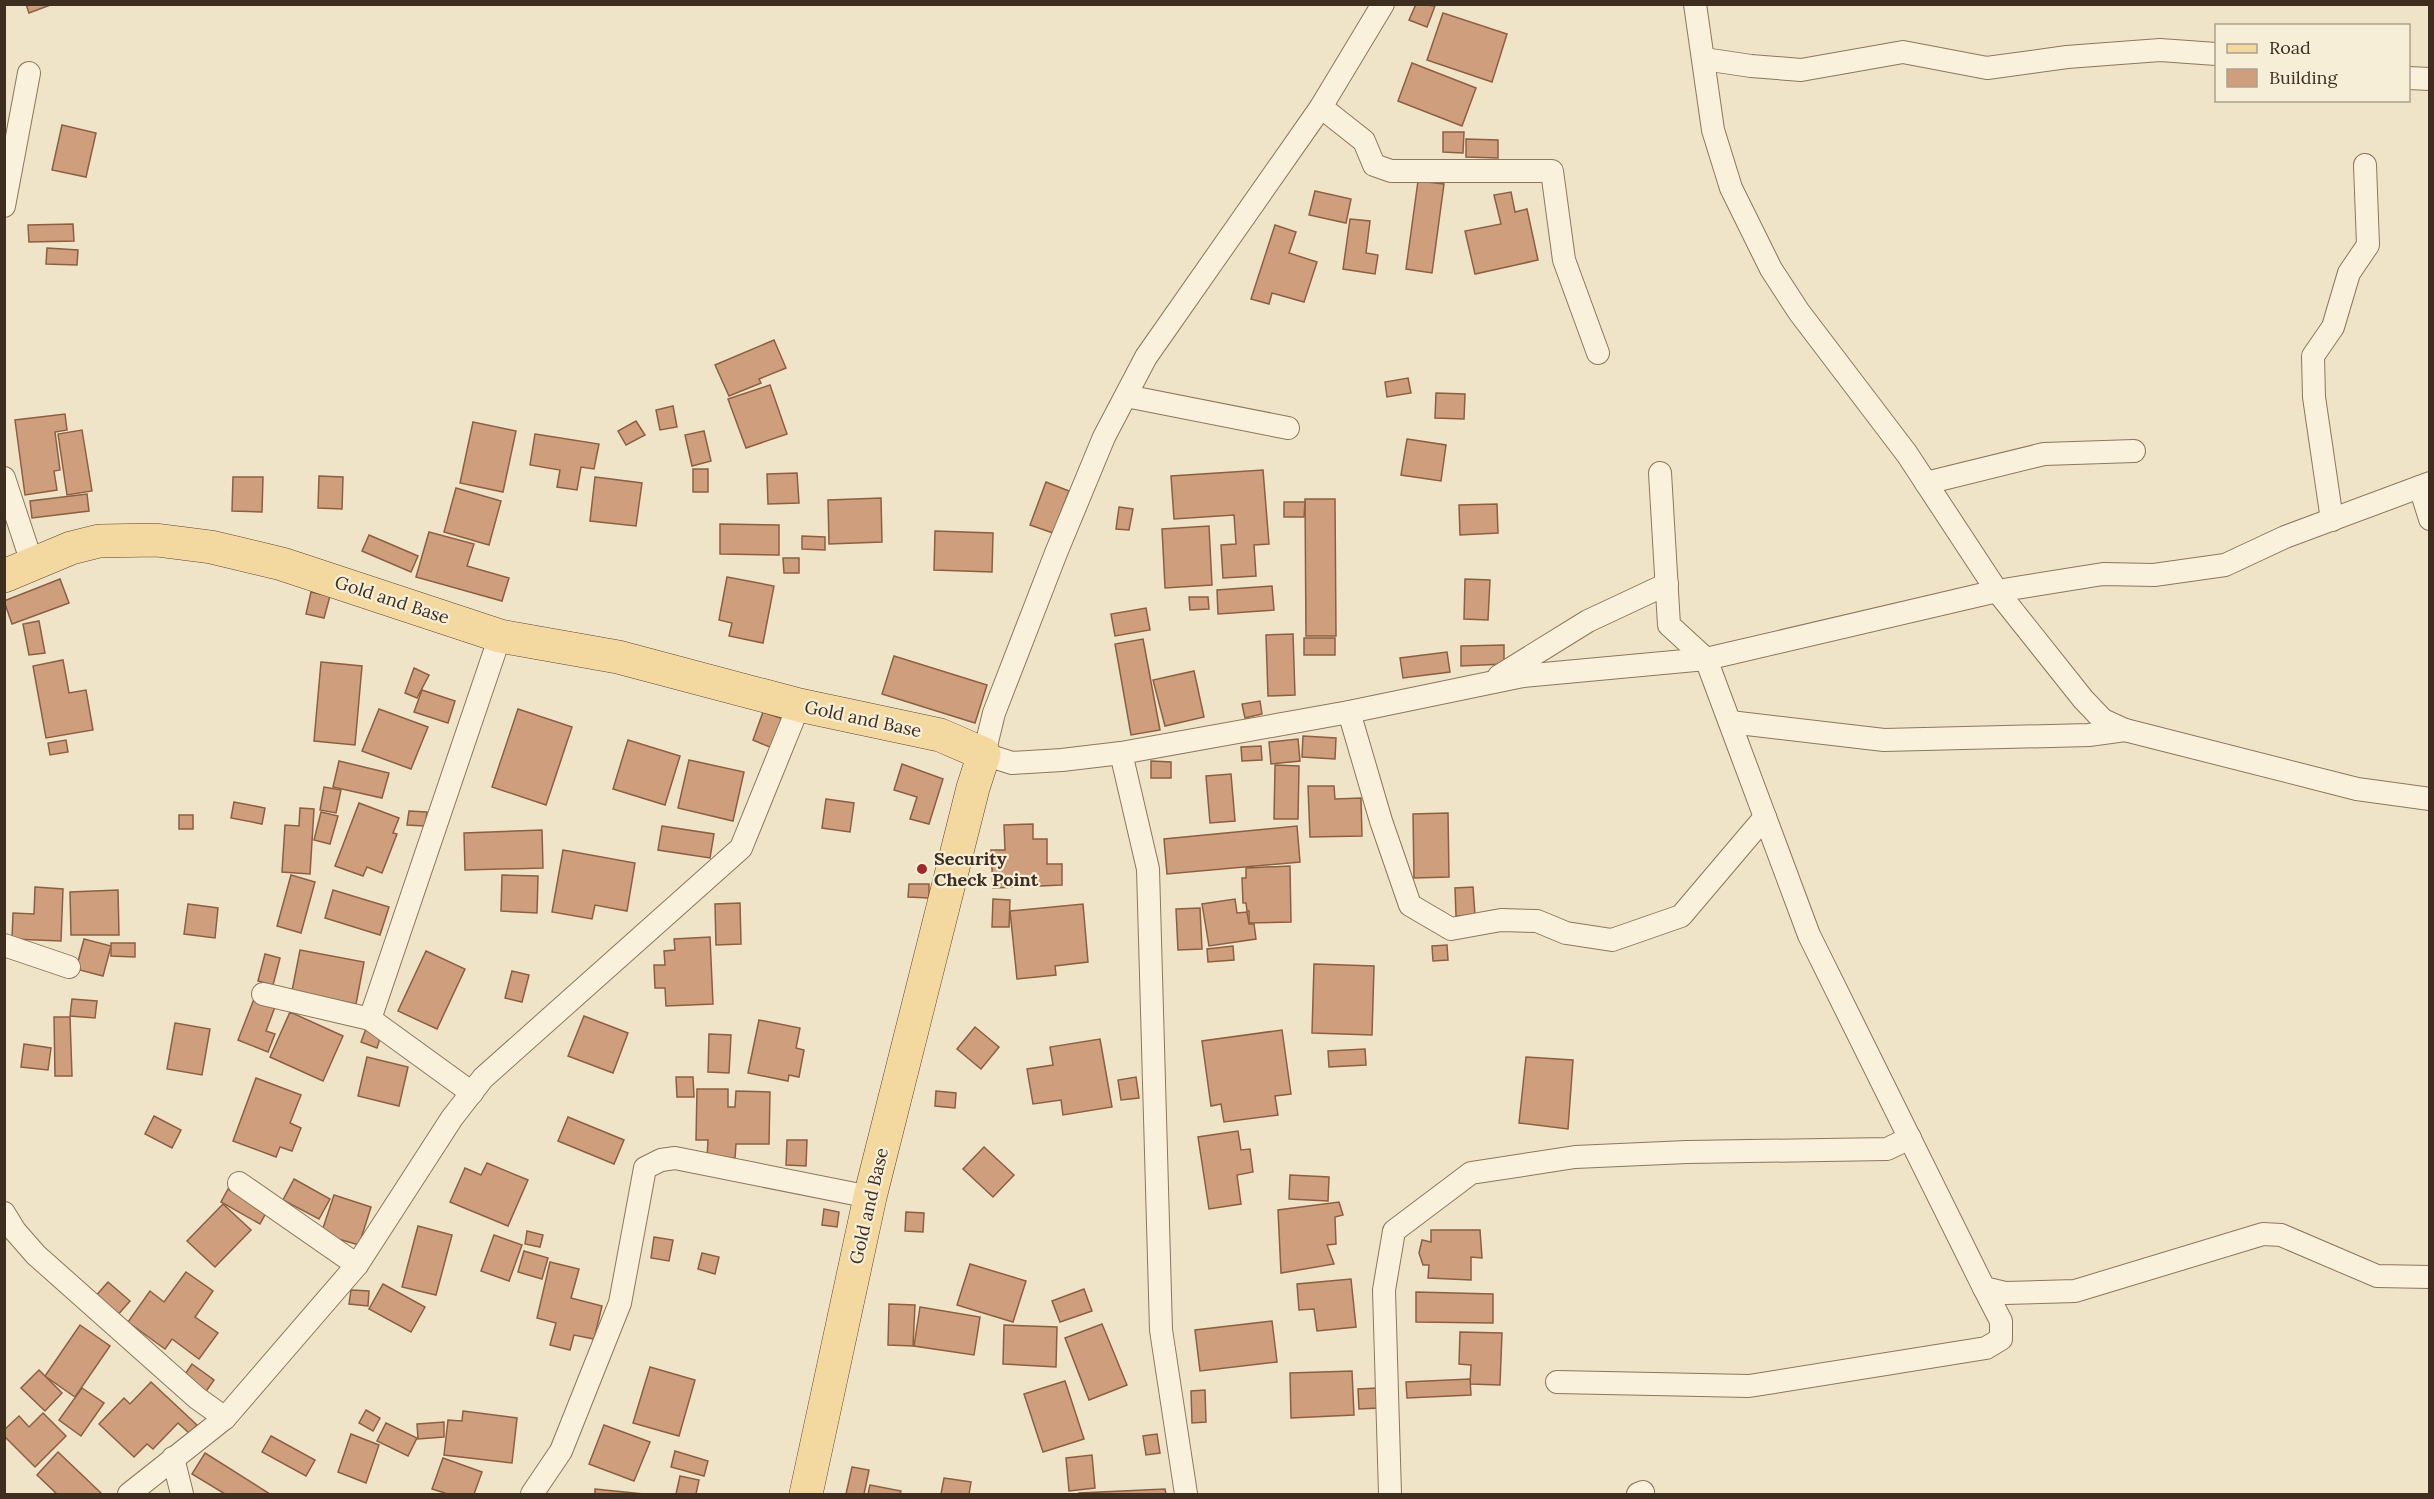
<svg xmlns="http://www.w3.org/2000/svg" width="2434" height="1499" font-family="Lora,serif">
  <rect width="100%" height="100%" fill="#f0e4c8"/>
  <g fill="#cf9f7d" stroke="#8d5f41" stroke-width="1.5">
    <path d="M26,4H53L29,13Z"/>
    <path d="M1416,4L1435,6L1427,27L1409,20Z"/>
    <path d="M1443,13L1507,34L1492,82L1427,60Z"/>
    <path d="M1412,63L1476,88L1462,126L1398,101Z"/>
    <path d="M62,125L96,133L86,177L52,170Z"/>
    <path d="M1443,132H1464L1463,153L1443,152Z"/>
    <path d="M1466,139L1498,140V158L1466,157Z"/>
    <path d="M1418,181L1444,184L1432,273L1406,269Z"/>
    <path d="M1315,191L1351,199L1346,223L1309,215Z"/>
    <path d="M1511,192L1515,212L1527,209L1538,260L1475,274L1465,231L1501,224L1494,195Z"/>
    <path d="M1350,219L1370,221L1366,253L1378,255L1375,274L1343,269Z"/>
    <path d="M73,224L74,241L29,242L28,225Z"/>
    <path d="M1275,225L1296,232L1289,253L1317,262L1304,302L1272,293L1269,304L1251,299Z"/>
    <path d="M47,248L78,250L77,265L46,264Z"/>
    <path d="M774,340L786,368L759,379L761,383L729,396L715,365Z"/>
    <path d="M1408,378L1411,393L1387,397L1385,382Z"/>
    <path d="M770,385L787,434L746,448L728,399Z"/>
    <path d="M1436,393L1465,394L1464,419L1435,418Z"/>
    <path d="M673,406L677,427L660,430L656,410Z"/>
    <path d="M65,414L67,430L55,432L60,470L54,471L57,490L25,495L15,420Z"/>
    <path d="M636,421L645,435L626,445L618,431Z"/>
    <path d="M473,422L516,431L503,492L460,483Z"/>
    <path d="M82,430L92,491L67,495L58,434Z"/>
    <path d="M704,431L711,461L692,466L685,435Z"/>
    <path d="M535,434L599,444L594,469L581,467L577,490L557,487L560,470L530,465Z"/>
    <path d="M1407,439L1446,445L1441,481L1401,475Z"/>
    <rect x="693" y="469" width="15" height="23"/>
    <path d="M1263,470L1269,544L1254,545L1256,576L1223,578L1221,545L1236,544L1234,515L1174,519L1171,476Z"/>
    <path d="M797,473L799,503L768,504L767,474Z"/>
    <path d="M319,476L343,477L342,509L318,508Z"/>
    <path d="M233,477H263L262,512L232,511Z"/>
    <path d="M595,477L642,483L636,526L590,521Z"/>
    <path d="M1046,482L1069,491L1053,533L1030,525Z"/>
    <path d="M456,488L501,501L489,545L444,532Z"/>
    <path d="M87,494L89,511L32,518L30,501Z"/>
    <path d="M881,498L882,542L829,544L828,500Z"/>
    <path d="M1305,499H1335L1336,636H1306Z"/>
    <path d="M1284,502H1305L1304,517H1284Z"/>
    <path d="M1497,504L1498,533L1460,535L1459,505Z"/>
    <path d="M1119,507L1133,509L1129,530L1116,529Z"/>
    <path d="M720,524L779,525V555L720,554Z"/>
    <path d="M1209,526L1212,585L1165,588L1162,529Z"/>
    <path d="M935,531L993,533L992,572L934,570Z"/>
    <path d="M429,532L474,544L467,566L509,578L502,601L416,577Z"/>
    <path d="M369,535L418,556L411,572L362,551Z"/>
    <path d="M802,536L825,537V550L802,549Z"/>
    <path d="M783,558H799V573H784Z"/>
    <path d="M727,577L774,586L763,643L729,636L732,623L719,620Z"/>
    <path d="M60,579L69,603L12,624L4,601Z"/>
    <path d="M1465,579L1490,580L1488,620L1464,619Z"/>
    <path d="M1272,586L1274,610L1218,614L1217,590Z"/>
    <path d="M311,592L330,596L324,618L306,614Z"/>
    <path d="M1189,597H1208L1209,609L1190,610Z"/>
    <path d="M1146,608L1150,630L1115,636L1111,614Z"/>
    <path d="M39,621L45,653L29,655L23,624Z"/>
    <path d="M1293,634L1295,695L1268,696L1266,635Z"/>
    <rect x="1304" y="638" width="31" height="17"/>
    <path d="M1143,639L1160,730L1131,735L1115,644Z"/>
    <path d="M1504,645V664L1461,666V646Z"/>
    <path d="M1447,652L1450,672L1403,678L1400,658Z"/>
    <path d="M894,656L987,685L975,723L882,694Z"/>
    <path d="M63,660L69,693L86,690L93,730L46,738L33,666Z"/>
    <path d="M321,662L362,666L355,745L314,741Z"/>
    <path d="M414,668L429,675L417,698L405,693Z"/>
    <path d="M1194,671L1204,717L1165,726L1153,680Z"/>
    <path d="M422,690L455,701L448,723L414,712Z"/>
    <path d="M1260,701L1262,714L1245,718L1242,704Z"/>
    <path d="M379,709L428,727L411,769L362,751Z"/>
    <path d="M518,709L572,727L546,805L492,787Z"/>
    <path d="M763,712L783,719L772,748L753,740Z"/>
    <path d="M1303,736L1336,738L1335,759L1302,757Z"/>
    <path d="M1298,739L1300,761L1271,764L1269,742Z"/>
    <path d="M66,740L68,752L50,755L48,743Z"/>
    <path d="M628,740L680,756L665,805L613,789Z"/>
    <path d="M1261,746L1262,760L1242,761L1241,747Z"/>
    <path d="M689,760L744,772L733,821L678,808Z"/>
    <path d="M339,761L389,773L382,798L333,787Z"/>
    <path d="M1151,761L1171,762V778H1151Z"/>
    <path d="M902,764L943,779L929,824L910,819L917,797L894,790Z"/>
    <path d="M1275,765L1299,766L1298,819H1274Z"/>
    <path d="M1231,774L1235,821L1210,823L1206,776Z"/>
    <path d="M1308,786H1334L1335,799L1361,798L1362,836L1310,837Z"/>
    <path d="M324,787L341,790L336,813L320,810Z"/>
    <path d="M826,799L854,803L850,832L822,828Z"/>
    <path d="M234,802L265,808L262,824L231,818Z"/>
    <path d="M359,803L399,818L393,833L397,834L382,873L367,867L363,876L335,866Z"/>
    <path d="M300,808L314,809L310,874L282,872L285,825L299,826Z"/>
    <path d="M409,811L427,812L425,826L407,825Z"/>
    <path d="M321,812L338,816L330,844L314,840Z"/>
    <path d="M1448,813L1449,877L1414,878L1413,814Z"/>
    <rect x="179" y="815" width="14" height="14"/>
    <path d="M1033,824V839H1047V864H1062V885L993,888L991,850H1005L1004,825Z"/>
    <path d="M662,826L714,834L710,858L658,850Z"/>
    <path d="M1297,826L1300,862L1167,874L1164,839Z"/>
    <path d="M542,830L543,868L465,870L464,833Z"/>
    <path d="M563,850L635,863L627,911L595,905L592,919L552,912Z"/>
    <path d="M1290,866L1291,922L1249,923V911H1247L1246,903H1243L1242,878H1246V868Z"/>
    <path d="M291,875L315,882L301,933L277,926Z"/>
    <path d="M502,875L538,876L537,913L501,911Z"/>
    <path d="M909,884H929V898L908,897Z"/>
    <path d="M35,887L63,889L61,941L12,939L13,913L34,914Z"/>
    <path d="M1473,887L1475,915L1456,916L1455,888Z"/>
    <path d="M118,890L119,935H71L70,892Z"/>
    <path d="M333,890L389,907L380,935L325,918Z"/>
    <path d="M993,899L1010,900L1009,927H992Z"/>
    <path d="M1235,899L1237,913L1247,912L1249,924H1254L1256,939L1209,946L1202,904Z"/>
    <path d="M740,903L741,944L716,945L715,904Z"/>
    <path d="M188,904L218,908L215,938L184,934Z"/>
    <path d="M1083,904L1088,962L1055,966L1056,975L1017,979L1010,911Z"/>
    <path d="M1200,908L1202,949L1178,950L1176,909Z"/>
    <path d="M710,937L713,1004L666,1006L665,988H655L654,965H665L664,951L675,950L674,939Z"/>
    <path d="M84,939L111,946L103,976L76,969Z"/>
    <path d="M111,943H135V957L111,956Z"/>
    <path d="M1447,945L1448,960L1433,961L1432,946Z"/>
    <path d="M1233,946L1234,960L1208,962L1207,949Z"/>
    <path d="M300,950L364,962L356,1004L292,991Z"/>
    <path d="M426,951L465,969L437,1029L398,1011Z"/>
    <path d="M265,954L280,958L273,985L258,981Z"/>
    <path d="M1314,964L1374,966L1372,1035L1312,1033Z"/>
    <path d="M512,971L529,975L522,1002L505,998Z"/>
    <path d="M72,999L97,1001L95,1018L70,1016Z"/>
    <path d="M254,999L275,1007L266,1031L275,1034L268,1052L238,1040Z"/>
    <path d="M290,1012L343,1036L323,1081L270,1057Z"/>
    <path d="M584,1016L628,1033L613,1073L568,1056Z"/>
    <path d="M54,1017H70L72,1076H55Z"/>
    <path d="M759,1020L800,1028L796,1048L804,1050L799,1077L789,1075L788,1081L748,1073Z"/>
    <path d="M175,1023L210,1029L202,1075L167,1069Z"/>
    <path d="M367,1026L382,1032L377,1048L361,1042Z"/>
    <path d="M975,1027L999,1047L981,1069L957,1049Z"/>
    <path d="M1282,1030L1291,1094L1275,1096L1278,1115L1224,1122L1221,1104L1211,1106L1202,1041Z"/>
    <path d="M709,1034L731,1035L729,1073L708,1072Z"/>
    <path d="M1100,1039L1112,1107L1063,1115L1061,1100L1033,1104L1027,1069L1053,1065L1050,1047Z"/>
    <path d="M24,1044L51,1048L48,1070L21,1067Z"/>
    <path d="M1365,1049L1366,1065L1329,1067L1328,1051Z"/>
    <path d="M367,1057L408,1067L399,1106L358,1096Z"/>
    <path d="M1526,1057L1573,1060L1568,1129L1519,1123Z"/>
    <path d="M676,1077H693L694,1097H677Z"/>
    <path d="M1136,1077L1139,1098L1121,1100L1118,1080Z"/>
    <path d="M256,1078L301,1095L290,1123L301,1128L292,1151L280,1147L276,1157L233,1141Z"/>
    <path d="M697,1089H728V1107H735L736,1091L770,1092L769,1144H736L735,1158H707L708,1140H696Z"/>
    <path d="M936,1091L956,1093L955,1108L935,1106Z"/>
    <path d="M154,1116L181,1130L172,1148L145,1134Z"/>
    <path d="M568,1117L624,1140L614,1164L558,1141Z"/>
    <path d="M1238,1131L1241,1150L1250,1149L1253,1172L1237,1175L1241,1204L1209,1209L1198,1137Z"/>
    <path d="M787,1140H807L806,1166L786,1165Z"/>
    <path d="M984,1147L1014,1175L993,1197L963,1169Z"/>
    <path d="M487,1163L528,1180L508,1226L450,1202L465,1168L481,1175Z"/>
    <path d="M1290,1175L1329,1177L1328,1201L1289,1199Z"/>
    <path d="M294,1179L330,1199L319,1219L283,1200Z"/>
    <path d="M228,1189L267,1211L260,1224L221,1202Z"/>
    <path d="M334,1195L371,1207L359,1245L321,1234Z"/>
    <path d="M1339,1202L1343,1215L1335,1217L1336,1244L1327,1245L1334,1264L1281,1273L1278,1210Z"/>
    <path d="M223,1204L251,1230L215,1267L187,1241Z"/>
    <path d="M824,1209L839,1212L837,1227L822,1225Z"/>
    <path d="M906,1212L924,1213L923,1232L905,1231Z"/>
    <path d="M418,1226L452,1235L436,1295L402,1287Z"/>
    <path d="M1431,1230H1480L1482,1258L1471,1257V1280L1428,1278L1429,1265H1423L1419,1253L1422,1240L1431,1242Z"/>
    <path d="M527,1231L543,1235L540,1247L525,1244Z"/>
    <path d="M494,1235L522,1245L509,1281L481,1271Z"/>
    <path d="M654,1237L673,1240L669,1261L651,1258Z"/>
    <path d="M524,1251L548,1258L542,1279L518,1272Z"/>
    <path d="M702,1253L719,1257L715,1274L698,1269Z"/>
    <path d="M550,1262L579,1269L571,1298L602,1306L594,1339L574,1335L570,1350L550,1345L556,1323L537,1318Z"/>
    <path d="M970,1264L1026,1281L1013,1322L957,1305Z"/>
    <path d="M186,1272L213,1291L195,1317L218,1333L199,1359L172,1339L165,1349L128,1322L150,1291L164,1302Z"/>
    <path d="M1351,1279L1356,1327L1317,1331L1314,1309L1299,1310L1297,1284Z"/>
    <path d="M108,1282L130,1301L116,1317L94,1298Z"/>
    <path d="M383,1284L425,1307L411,1332L369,1309Z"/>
    <path d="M1084,1289L1092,1311L1060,1322L1052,1301Z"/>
    <path d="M351,1290L369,1291L368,1306L349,1304Z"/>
    <path d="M1416,1292L1493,1294V1323L1416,1322Z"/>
    <path d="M889,1304L915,1305L913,1346L888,1345Z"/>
    <path d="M920,1307L980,1317L974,1355L914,1346Z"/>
    <path d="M1272,1321L1277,1362L1200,1371L1195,1330Z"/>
    <path d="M1102,1324L1127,1385L1089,1400L1065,1338Z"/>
    <path d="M80,1325L110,1346L75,1397L45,1376Z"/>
    <path d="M1004,1325L1057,1327L1056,1367L1003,1364Z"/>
    <path d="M1460,1332L1502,1333L1500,1385L1470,1384L1471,1365L1459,1364Z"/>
    <path d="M192,1364L214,1380L205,1393L183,1377Z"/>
    <path d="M650,1367L695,1380L679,1436L633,1423Z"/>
    <path d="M39,1370L62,1393L45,1411L21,1388Z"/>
    <path d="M1352,1371L1354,1415L1291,1418L1290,1373Z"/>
    <path d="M1470,1379L1471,1395L1407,1398L1406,1382Z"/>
    <path d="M1065,1381L1084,1439L1043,1452L1024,1394Z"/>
    <path d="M151,1382L197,1425L189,1433L178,1423L153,1449L147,1444L134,1457L99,1424L124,1398L130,1404Z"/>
    <path d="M82,1388L104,1403L81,1436L59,1420Z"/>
    <path d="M1378,1388L1379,1408L1359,1409L1358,1389Z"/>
    <path d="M1205,1390L1206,1422L1192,1423L1191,1391Z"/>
    <path d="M366,1410L380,1418L373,1431L359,1423Z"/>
    <path d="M463,1411L517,1418L512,1463L444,1455L448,1420L462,1421Z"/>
    <path d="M43,1413L66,1436L35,1467L4,1436V1430L19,1416L29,1427Z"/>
    <path d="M444,1422V1437L418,1439L417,1424Z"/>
    <path d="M386,1423L417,1438L408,1456L377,1441Z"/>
    <path d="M604,1425L650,1442L634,1481L589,1464Z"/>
    <path d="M351,1434L379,1445L366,1483L338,1472Z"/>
    <path d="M1157,1434L1160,1453L1146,1455L1143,1436Z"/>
    <path d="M271,1436L315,1460L306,1476L262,1452Z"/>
    <path d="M675,1451L708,1461L704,1476L671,1467Z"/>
    <path d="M58,1452L102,1494H57L37,1475Z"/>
    <path d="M205,1453L270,1494H225L192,1474Z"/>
    <path d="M1092,1455L1095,1488L1069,1491L1066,1458Z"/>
    <path d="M443,1458L482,1472L474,1494H448L432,1489Z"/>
    <path d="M852,1467L869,1470L864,1494H846Z"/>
    <path d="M680,1476L699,1480L696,1494H676Z"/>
    <path d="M944,1478L971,1482L969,1494H941Z"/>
    <path d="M870,1485L901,1491L900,1494H868Z"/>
    <path d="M595,1489L644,1494H595Z"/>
    <path d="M1165,1489L1166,1494H1079V1493Z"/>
  </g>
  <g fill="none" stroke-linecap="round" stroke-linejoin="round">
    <g stroke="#8d765c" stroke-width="24">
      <g id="minor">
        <path d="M1383,4L1321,107L1146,357L1104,437L1056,553L994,713L984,754L1012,763L1062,760L1121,753L1349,712L1523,676L1706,659L1997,591L2103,574L2154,575L2225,565L2285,537L2430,483"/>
        <path d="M1695,4L1713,130L1731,188L1771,269L1799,312L1907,454L1997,591L2083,699L2103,720L2125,730L2357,789L2430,799"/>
        <path d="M1704,59L1751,66L1801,70L1903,52L1987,68L2067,57L2160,50L2216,54"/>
        <path d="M2408,78L2430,79"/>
        <path d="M1321,107L1364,141L1374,165L1391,171H1552L1564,260L1598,353"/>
        <path d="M4,206L29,73"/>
        <path d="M1126,396L1288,428"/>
        <path d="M1660,473L1669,625L1706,659L1809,935L1984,1288L2005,1293L2075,1291L2263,1234L2281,1235L2377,1276L2430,1277"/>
        <path d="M4,478L32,563"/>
        <path d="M1926,483L2044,454L2134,451"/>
        <path d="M2420,487L2430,519"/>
        <path d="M2332,520L2314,397L2313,356L2333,327L2349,273L2368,245L2365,165"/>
        <path d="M1499,676L1588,621L1667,584"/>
        <path d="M1349,712L1381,821L1410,905L1451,929L1501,920L1537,921L1566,933L1612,940L1681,916L1765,817"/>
        <path d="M1730,722L1884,740L2089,735L2125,730"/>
        <path d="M1121,753L1148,869L1161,1330L1186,1494"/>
        <path d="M4,945L69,967"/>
        <path d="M263,994L370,1019L472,1093"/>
        <path d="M370,1019L500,636"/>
        <path d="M239,1183L357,1265"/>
        <path d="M4,1213L15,1231L36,1255L197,1398L225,1418"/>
        <path d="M1557,1382L1749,1386L1986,1348L2001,1339V1321L1984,1288"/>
        <path d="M173,1458L182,1494"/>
        <path d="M129,1494L225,1418L357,1265L452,1118L483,1078L741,848L799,705"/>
        <path d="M532,1494L561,1451L620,1303L645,1168L661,1160L675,1158L870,1197"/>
        <path d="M1390,1494L1384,1290L1394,1231L1471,1173L1575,1157L1687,1152L1887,1149L1910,1138"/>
        <path d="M1638,1494L1643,1492"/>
      </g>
    </g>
    <g stroke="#5b4430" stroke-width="34">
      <path id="primary" d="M4,576L71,548L99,541L156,540L211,547L282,564L500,636L618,657L799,705L940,735L984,754L973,788L870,1197L806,1494"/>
    </g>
    <use href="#minor" stroke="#faf1dc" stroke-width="22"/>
    <use href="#primary" stroke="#f3d9a0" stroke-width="33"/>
  </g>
  <circle fill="#9e2a2b" stroke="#f7eed8" stroke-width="2" cx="922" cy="869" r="6"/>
  <g text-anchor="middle" stroke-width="4.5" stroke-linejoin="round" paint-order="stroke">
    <g font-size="18" fill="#3d2e20" stroke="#f7eed8">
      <text transform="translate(392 600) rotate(18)" y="6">Gold and Base</text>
      <text transform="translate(863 719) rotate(12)" y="6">Gold and Base</text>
      <text transform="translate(869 1206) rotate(-77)" y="6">Gold and Base</text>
    </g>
    <g font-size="18" font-weight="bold" fill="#3d2e20" stroke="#f7eed8" text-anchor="start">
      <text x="934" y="865">Security<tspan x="934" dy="21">Check Point</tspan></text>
    </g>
  </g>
  <rect width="2434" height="1499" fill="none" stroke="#3d2e20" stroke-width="12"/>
  <rect x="2215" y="24" width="195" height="78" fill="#f7eed8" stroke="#ada18e" stroke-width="1.5"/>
  <rect x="2227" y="44" width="30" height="9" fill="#f3d9a0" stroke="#ada18e" stroke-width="1.5"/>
  <text x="2269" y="54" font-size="18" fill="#3d2e20">Road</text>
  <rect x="2227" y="69" width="30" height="18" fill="#cf9f7d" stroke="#ada18e" stroke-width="1.5"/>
  <text x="2269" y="84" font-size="18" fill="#3d2e20">Building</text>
</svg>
